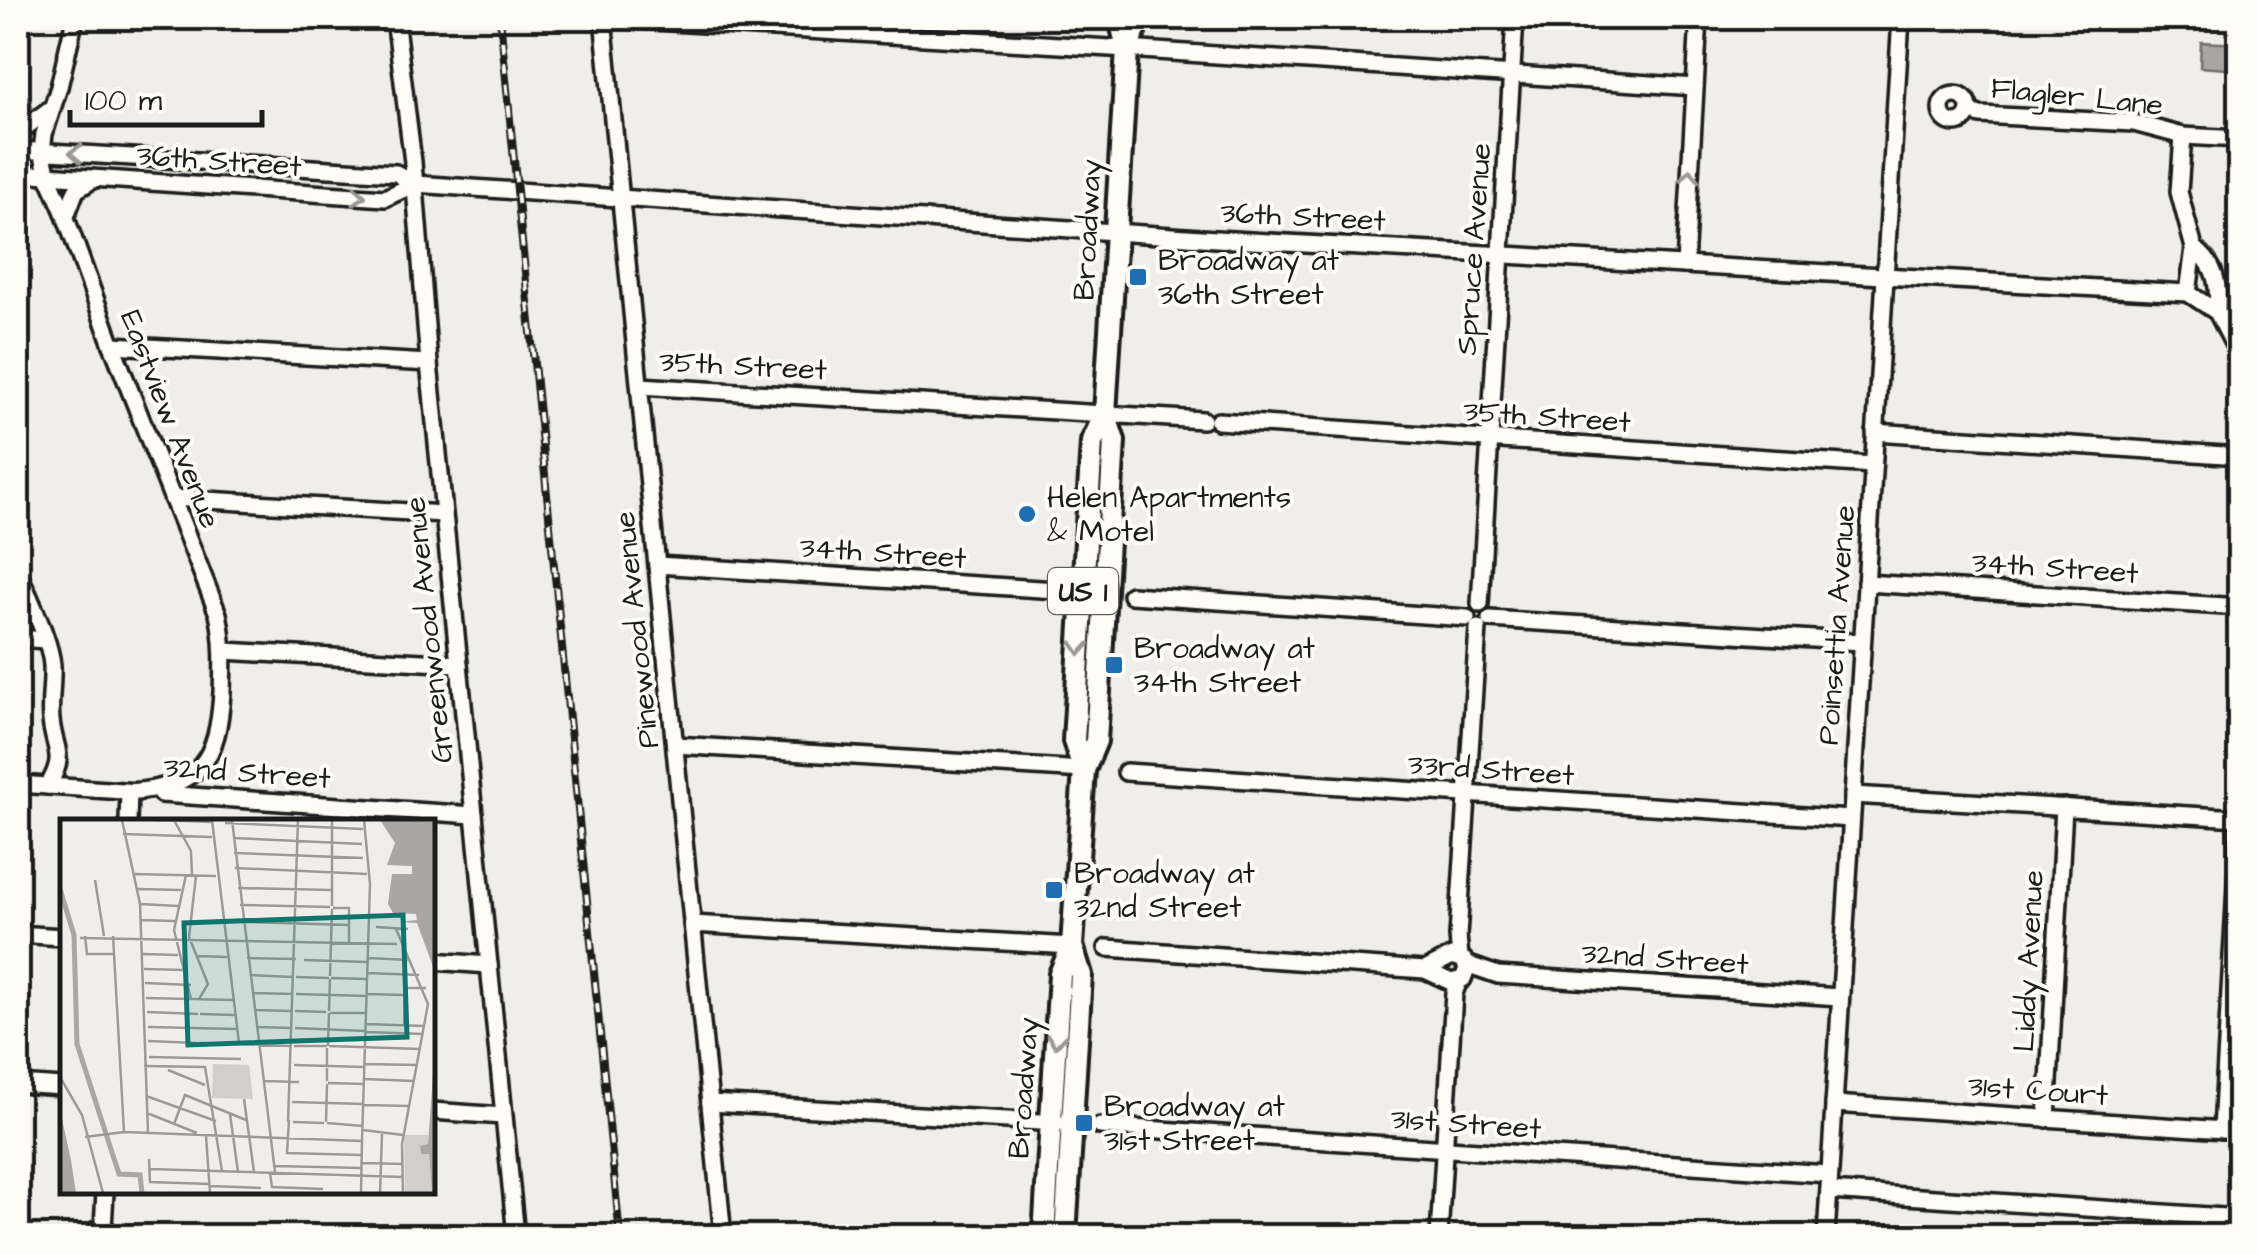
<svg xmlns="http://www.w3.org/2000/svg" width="2257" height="1254" font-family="'Architects Daughter',sans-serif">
  <rect width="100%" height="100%" fill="#f0eeea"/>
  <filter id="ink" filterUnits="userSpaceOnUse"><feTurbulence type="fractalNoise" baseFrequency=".01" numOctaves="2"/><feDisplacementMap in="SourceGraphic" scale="20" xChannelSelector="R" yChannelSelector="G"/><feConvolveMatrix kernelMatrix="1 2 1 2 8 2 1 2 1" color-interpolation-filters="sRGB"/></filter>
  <g filter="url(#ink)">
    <path fill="#a8a7a3" stroke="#706f6d" stroke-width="2.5" d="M2201,42L2239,44V70L2200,67Z"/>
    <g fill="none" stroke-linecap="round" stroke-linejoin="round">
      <g stroke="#1c1c1c" stroke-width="22">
        <g id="minor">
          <path d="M75,18L59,87L44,134L42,151L48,176L63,210L112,345L218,614C224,640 223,665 222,692C218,760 201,787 129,792"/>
          <path d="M395,18L413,162L429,363L516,1236"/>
          <circle cx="1955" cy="109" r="14"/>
          <path d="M1969,111L1980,115L2134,123L2183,136L2240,139"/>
          <path d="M18,133L50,109"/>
          <path d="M2183,136L2179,192L2194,248L2188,293"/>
          <path d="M18,150L396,173L415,184"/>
          <path d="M18,173L385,198L415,184L1216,239L2188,293L2217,312L2240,357"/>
          <path d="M66,216L76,190L94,179"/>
          <path d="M2194,248C2217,265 2219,285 2217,312"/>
          <path d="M1685,265L1699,18"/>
          <path d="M112,345L429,363"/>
          <path d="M640,386L1203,420"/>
          <path d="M1218,421L1873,465"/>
          <path d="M1875,432L2240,456"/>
          <path d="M172,498L444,514"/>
          <path d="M657,565L1105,593"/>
          <path d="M18,571C28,596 50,639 52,665C53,684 49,702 51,720C54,751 67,754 48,786"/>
          <path d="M1866,583L2240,607"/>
          <path d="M1131,595L1467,618"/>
          <path d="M1480,604L1515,18"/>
          <path d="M1490,619L1862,642"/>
          <path d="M18,638L45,640"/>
          <path d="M224,651L459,664"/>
          <path d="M675,745L1084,770"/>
          <path d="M1126,772L1851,819"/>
          <path d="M18,784L138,792"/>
          <path d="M161,794L474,815"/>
          <path d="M1853,795L2239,818"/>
          <path d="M128,822L129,792"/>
          <path d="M692,924L1072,946"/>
          <path d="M18,934L62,937"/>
          <path d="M1107,948L1425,970L1451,982L1463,979L1467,968L1464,960L1452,956L1425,970"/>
          <path d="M1460,957L1458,936L1478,628"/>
          <path d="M432,961L489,965"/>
          <path d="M1466,964L1498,975L1840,997"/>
          <path d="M18,1084L62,1087"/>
          <path d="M710,1103L1058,1123"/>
          <path d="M1834,1104L2240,1131"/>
          <path d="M432,1111L503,1116"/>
          <path d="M2047,1119L2064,807"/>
          <path d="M1100,1126L1829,1174"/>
          <path d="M2222,1130L2240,817"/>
          <path d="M1829,1191L2240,1218"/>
          <path d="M103,1228L105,1192"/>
          <path d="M90,1236C96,1226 107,1226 113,1236"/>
          <path d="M723,1236L603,18L1127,49L1695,87"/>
          <path d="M1439,1236L1454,993L1459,981"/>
          <path d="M1826,1236L1901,18"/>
        </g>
      </g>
      <g stroke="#1c1c1c" stroke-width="28">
        <g id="major">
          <path d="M1127,49L1140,18"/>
          <path d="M1084,770L1074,741L1092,442L1105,414"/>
          <path d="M1044,1236L1060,974L1072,946"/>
          <path d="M1065,1236L1081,975L1072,946L1084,770L1096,741L1114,441L1105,414L1127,49L1120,18"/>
        </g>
      </g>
      <use href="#minor" stroke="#fdfcf7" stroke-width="15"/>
      <use href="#major" stroke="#fdfcf7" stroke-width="20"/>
      <g stroke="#1c1c1c" stroke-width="8">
        <path id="rail" d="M500,18L620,1236"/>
      </g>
      <use href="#rail" stroke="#fdfcf7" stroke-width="4" stroke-dasharray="11" stroke-linecap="butt"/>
    </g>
    <defs><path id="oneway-chevron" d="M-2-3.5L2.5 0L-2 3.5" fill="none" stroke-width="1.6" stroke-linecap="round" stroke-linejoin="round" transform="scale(2.5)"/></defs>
    <g stroke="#989794">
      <use href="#oneway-chevron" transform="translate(76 153) rotate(-177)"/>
      <use href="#oneway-chevron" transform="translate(1690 176) rotate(-87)"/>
      <use href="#oneway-chevron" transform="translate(359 196) rotate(4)"/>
      <use href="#oneway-chevron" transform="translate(1080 648) rotate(94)"/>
      <use href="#oneway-chevron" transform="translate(1056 1041) rotate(94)"/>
    </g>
  </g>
  <g fill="#1f6fb2" stroke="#fdfcf7" stroke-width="4">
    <rect x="1128" y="267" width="20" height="20" rx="5"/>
    <circle cx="1027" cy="514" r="10"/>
    <rect x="1104" y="655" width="20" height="20" rx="5"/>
    <rect x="1044" y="880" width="20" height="20" rx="5"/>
    <rect x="1074" y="1113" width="20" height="20" rx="5"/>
  </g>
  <g text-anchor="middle" stroke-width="8" stroke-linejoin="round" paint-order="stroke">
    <rect fill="#fdfcf7" stroke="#605f5e" stroke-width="2.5" x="1048" y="568" width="70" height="46" rx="8"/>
    <g font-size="28" font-weight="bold" fill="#1c1c1c">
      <text x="1083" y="601">US 1</text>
    </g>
    <g font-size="30" fill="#1c1c1c" stroke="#fdfcf7">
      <text transform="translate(2077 96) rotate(6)" y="10">Flagler Lane</text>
      <text transform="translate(219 160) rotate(4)" y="10">36th Street</text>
      <text transform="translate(1303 216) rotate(3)" y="10">36th Street</text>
      <text transform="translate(1087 230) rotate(-87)" y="10">Broadway</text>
      <text transform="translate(1473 249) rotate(-86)" y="10">Spruce Avenue</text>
      <text transform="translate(743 365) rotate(3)" y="10">35th Street</text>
      <text transform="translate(1547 416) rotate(4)" y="10">35th Street</text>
      <text transform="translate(171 419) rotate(69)" y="10">Eastview Avenue</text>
      <text transform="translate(883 552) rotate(4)" y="10">34th Street</text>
      <text transform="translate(2055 567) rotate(4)" y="10">34th Street</text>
      <text transform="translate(1836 625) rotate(-86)" y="10">Poinsettia Avenue</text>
      <text transform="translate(428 630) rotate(-96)" y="10">Greenwood Avenue</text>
      <text transform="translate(636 630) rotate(-96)" y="10">Pinewood Avenue</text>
      <text transform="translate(1491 769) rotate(4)" y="10">33rd Street</text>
      <text transform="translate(247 772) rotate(4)" y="10">32nd Street</text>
      <text transform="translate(1665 958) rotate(4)" y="10">32nd Street</text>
      <text transform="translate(2028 961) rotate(-87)" y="10">Liddy Avenue</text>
      <text transform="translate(1023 1088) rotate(-86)" y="10">Broadway</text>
      <text transform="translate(2038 1090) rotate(4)" y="10">31st Court</text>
      <text transform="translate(1466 1123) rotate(4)" y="10">31st Street</text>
    </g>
    <g font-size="30" fill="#1c1c1c" stroke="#fdfcf7" text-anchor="start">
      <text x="1158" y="270">Broadway at<tspan x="1158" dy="34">36th Street</tspan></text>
      <text x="1047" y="507">Helen Apartments<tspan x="1047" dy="34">&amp; Motel</tspan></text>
      <text x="1134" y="658">Broadway at<tspan x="1134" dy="34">34th Street</tspan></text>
      <text x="1074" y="883">Broadway at<tspan x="1074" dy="34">32nd Street</tspan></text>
      <text x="1104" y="1116">Broadway at<tspan x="1104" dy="34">31st Street</tspan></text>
    </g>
  </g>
  <g transform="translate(60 819)">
    <rect width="375" height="375" fill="#f0eeea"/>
    <path d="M153,245L189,246L193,280L152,279ZM344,316H368V325L360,327L361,335L369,334L372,374H345Z" fill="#d0cfcc"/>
    <path d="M320,1H375V153L357,104L338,103L357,101L356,95L333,94L328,85L332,55H352V47L327,46L335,24ZM375,227V374H372L369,335H361L360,327L368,325ZM0,291L11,341L16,374H0Z" fill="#a8a7a3"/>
    <path fill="none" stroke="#a8a7a3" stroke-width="5" d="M0,70L14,116L17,225L59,355L80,356L82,374"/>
    <path fill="none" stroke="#9b9a98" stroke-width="2.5" d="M62,1L80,85L88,314M96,1L152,3M114,1L131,32L132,56M152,1L179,224M172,1L215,353M165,4L303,10M63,15L152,18M173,19L302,25M174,34L303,39M175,49L307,55M75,55L156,57M126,56L114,111L131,180M136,57L129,118L148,165L139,180M35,61L44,117M178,69L271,71M78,70L121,71M80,85L118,87M180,86L270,88M272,87V1M273,89H289V124M81,101L115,102M132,103L162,104M183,103L289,106M316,108L348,110M336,110L368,185L342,325L343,374M25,117L27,135H54M53,117L64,313M20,119L337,125M83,135L118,136M136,137L167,138M187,139L236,140M308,139L348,141M244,141L307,143M84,150L124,151M0,154V198M307,154L359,156M190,156L233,158M270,157L272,90M236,158L269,159M271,159L307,160M85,164L131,166M192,174L232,175M236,175L307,177M307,175L344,176M86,179L173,181M194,191L231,192M235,192L266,193M269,192L270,160M87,193L138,195M270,194H306M140,195L175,196M306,205L364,207M344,206L345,169H366M88,208L177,210M197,208L231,209M235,209L306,212M306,213L363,215M88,222L137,224M139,224L178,225M180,225L230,227M234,227H267M268,227L269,194M269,227L360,230M89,238L181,240M305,245L357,246M234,246L305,248M84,247L145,248L162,352M108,251L145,266M0,258L22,296L43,374M304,260L354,262M204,262L239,263M267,262V229M268,264L304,265M86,277L156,302M184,280L194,353M232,283L304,285M304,286L349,287M87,294L137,314M170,295L178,353M229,301L227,334L302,336M228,303L238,1M233,303L264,304M266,303L267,265M267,304L303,307M114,305L125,276L186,301M303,311L343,316M146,317L150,374M25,318L64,313L302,322L301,374M302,322L310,65L304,1M89,340L90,363L150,365M302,344L343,345M215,347L302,349M90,350L343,358M210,354L212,368L263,370M150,367L201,369M320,374L322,315"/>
    <path fill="#0f766e" fill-opacity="0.15" stroke="#0f766e" stroke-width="5" d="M343,96L347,218L128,226L124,104Z"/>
    <rect width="375" height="375" fill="none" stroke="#1c1c1c" stroke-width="5"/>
  </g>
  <rect width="2257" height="1254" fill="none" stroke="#fdfcf7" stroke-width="60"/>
  <rect x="30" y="30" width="2197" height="1194" fill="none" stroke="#1c1c1c" stroke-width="4" filter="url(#ink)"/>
  <path d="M70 110v15h192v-15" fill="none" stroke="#1c1c1c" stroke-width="5"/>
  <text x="85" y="110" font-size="30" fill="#1c1c1c" stroke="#fdfcf7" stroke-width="8" paint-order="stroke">100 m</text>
</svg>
